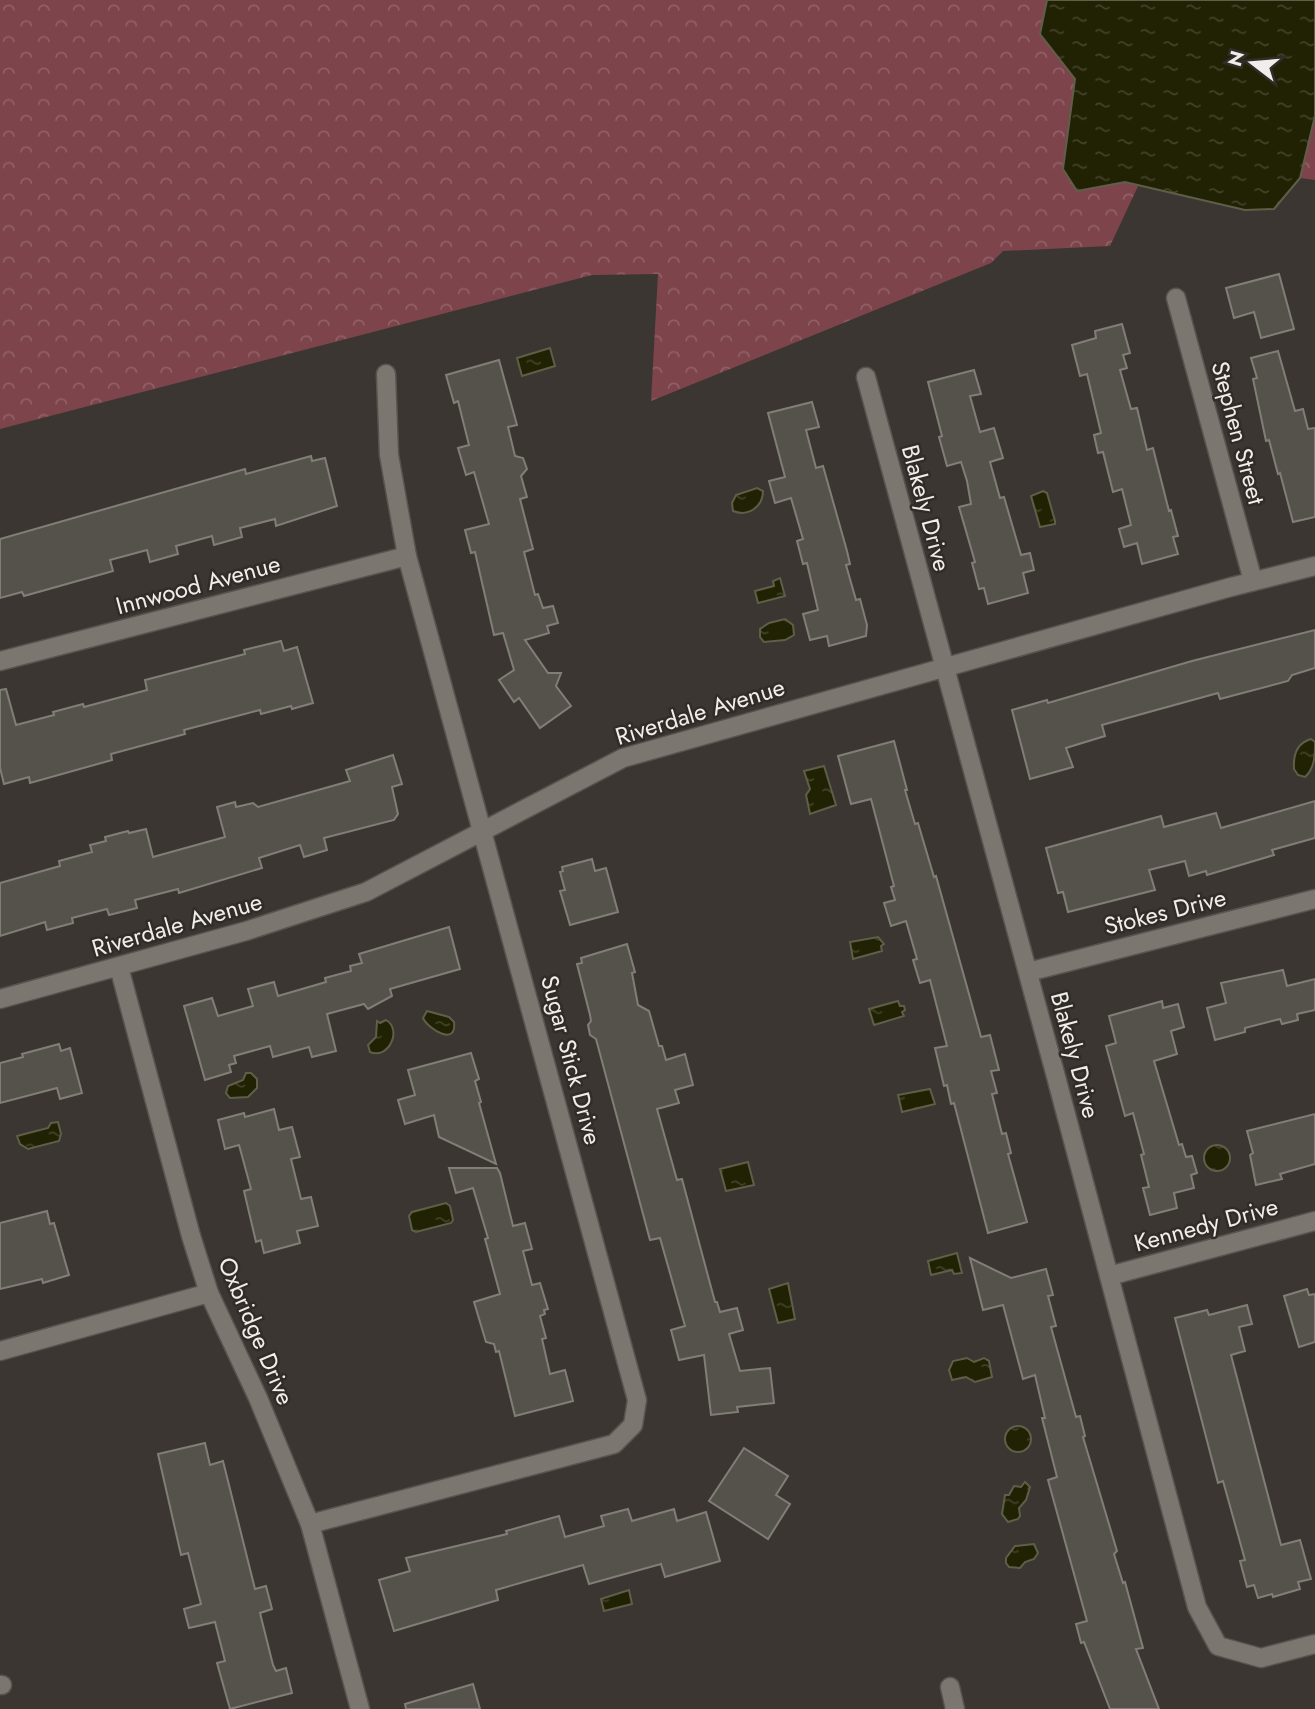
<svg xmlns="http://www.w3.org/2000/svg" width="1315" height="1709" font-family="Jost,sans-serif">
  <defs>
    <pattern id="forest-crowns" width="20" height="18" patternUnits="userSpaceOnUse" patternTransform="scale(1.75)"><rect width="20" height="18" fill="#7e444c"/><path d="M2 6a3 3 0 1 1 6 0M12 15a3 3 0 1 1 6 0" fill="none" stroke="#915f66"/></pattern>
    <pattern id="water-ripples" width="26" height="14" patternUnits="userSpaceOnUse" patternTransform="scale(1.75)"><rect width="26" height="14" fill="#212204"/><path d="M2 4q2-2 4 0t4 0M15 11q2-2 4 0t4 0" fill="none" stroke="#424229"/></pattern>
  </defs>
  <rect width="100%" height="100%" fill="#3b3631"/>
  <g fill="url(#forest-crowns)">
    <path d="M0,0H1047L1040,34L1075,79L1064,169L1077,191L1124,182L1139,184L1110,246L1003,251L991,263L651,401L658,274L592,275L0,429Z"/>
    <path d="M1315,116V180L1300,178Z"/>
  </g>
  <g fill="url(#water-ripples)" stroke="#5f5f49" stroke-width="2">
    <path d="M1047,0H1315V116L1300,178L1274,209L1245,210L1125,182L1077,191L1063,169L1075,79L1040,34Z"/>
    <path d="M550,348L555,366L522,376L517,358Z"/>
    <path d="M757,488L763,491C763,507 748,517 733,511L732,503L736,495Z"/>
    <path d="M1043,491L1047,493L1055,521V524L1040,527L1031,496Z"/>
    <path d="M780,578L785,596L758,603L755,591L774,586L773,581Z"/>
    <path d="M785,619L793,625L794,635L785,640L764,642L760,637V629L769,623Z"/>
    <path d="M1311,739L1315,742C1315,755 1315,768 1305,777L1298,775L1294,769C1293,755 1297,743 1311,739Z"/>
    <path d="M824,766L836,805L810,814L806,795L810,789L804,771Z"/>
    <path d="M878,937L884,944L881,946L882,951L853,959L850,942Z"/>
    <path d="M898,1001L900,1006H904L905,1010L902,1012L904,1016L874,1025L869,1009Z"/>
    <path d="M427,1011L449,1017L454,1022C457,1047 428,1029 423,1018Z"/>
    <path d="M386,1020C403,1030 388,1060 370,1052L368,1045L376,1037L377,1021L380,1023Z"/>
    <path d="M246,1073H251L257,1079V1088L248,1097L230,1098L226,1093L228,1086L243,1080Z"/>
    <path d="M930,1089L935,1104L902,1112L898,1095Z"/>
    <path d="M58,1122L61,1134L59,1141L28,1149L20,1144L17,1136L48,1128L51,1123Z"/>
    <circle cx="1217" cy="1158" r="13"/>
    <path d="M748,1162L754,1185L726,1191L720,1169Z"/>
    <path d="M446,1203L450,1206L453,1220L451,1223L416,1232L412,1230L409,1216L412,1212Z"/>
    <path d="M957,1253L962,1273L954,1274L952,1270L931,1275L928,1261Z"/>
    <path d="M788,1283L795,1319L778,1323L769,1289Z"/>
    <path d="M967,1358L974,1362L984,1358L989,1361L992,1377L975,1382L966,1377L952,1380L949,1370L953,1361Z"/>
    <circle cx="1018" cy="1439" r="13"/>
    <path d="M1025,1482L1030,1487L1026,1500L1019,1508L1020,1516L1018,1519L1008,1522L1002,1514L1005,1495H1009L1014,1486L1021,1487Z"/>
    <path d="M1034,1544L1038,1553L1034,1559L1025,1562L1020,1568L1009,1567L1006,1563V1558L1015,1546Z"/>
    <path d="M629,1590L632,1604L604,1611L601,1599Z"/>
  </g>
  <g fill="#55524c" stroke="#817e77" stroke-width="2">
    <path d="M1279,274L1294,329L1261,338L1254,312L1234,318L1226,288Z"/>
    <path d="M1122,324L1130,353L1123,355L1127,368L1120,370L1131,409L1137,408L1147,450L1153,448L1169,511L1171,510L1178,536L1173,537L1178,554L1142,564L1137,543L1124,547L1119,529L1131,525L1122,489L1113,492L1103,452L1098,453L1094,435L1101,433L1087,374L1080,376L1072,345L1096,338L1095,331Z"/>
    <path d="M1278,351L1295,411L1303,409L1308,429L1315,428V517L1293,522L1280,473L1278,474L1269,440L1266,441L1253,379L1257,378L1251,358Z"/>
    <path d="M499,360L517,425L508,427L515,456L523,458L527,469L521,476L527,497L520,499L533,549L524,552L535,595L538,594L543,608L553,606L558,623L547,626L549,633L525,640L548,673H561L556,686L571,706L540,728L519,698L514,702L499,680L514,670L503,633L494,635L475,552L471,553L465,530L489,524L474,472L466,475L458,448L469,445L458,401L454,403L446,375Z"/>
    <path d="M974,370L981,394L970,396L980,432L994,428L1003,458L990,462L1000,498L1004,497L1021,555L1030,553L1034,570L1023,573L1028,593L988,604L984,588L979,589L972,563L975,562L959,507L971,504L967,481L961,462L947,466L939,437L942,436L928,382Z"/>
    <path d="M812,402L819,427L806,430L816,468L823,466L847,551L850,564L846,565L856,600L860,599L867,625L866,636L829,646L827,636L810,640L803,614L818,610L807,563L803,564L797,541L803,539L791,498L775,503L769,481L785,477L768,413Z"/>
    <path d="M311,456L312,461L325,458L337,506L276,526L275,519L240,528L242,537L214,545L212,536L176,546L178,554L150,562L147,550L110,560L113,571L24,596L22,592L0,598V539L245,469L246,474Z"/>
    <path d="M1315,630V668L1292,675L1288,681L1220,699L1218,693L1102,725L1105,736L1066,748L1073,767L1030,779L1012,710L1047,700L1048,703L1192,661Z"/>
    <path d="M281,641L284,651L297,647L313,703L292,709L291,706L261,714L260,710L184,730L185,734L111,754L112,760L30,783L29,777L4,784L0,768V690L6,689L16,725L54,715L53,712L83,704L84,707L147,690L145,680L245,654L244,650Z"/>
    <path d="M894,741L907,790H905L915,824L918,823L934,877L936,876L981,1037L990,1035L999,1070L991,1071L997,1093L992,1094L1002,1134L1006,1133L1011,1153L1008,1154L1027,1222L988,1233L954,1103L951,1104L947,1085L944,1086L935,1048L947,1046L930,980L920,983L913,960L917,959L906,921L891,926L884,903L895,900L891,887L894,886L871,799L851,804L838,756Z"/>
    <path d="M393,755L402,784L392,787L398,814L394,820L324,838L327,850L304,857L300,845L259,858L262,868L179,893L178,889L135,900L137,908L109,915L107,909L72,918L73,923L47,930L45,922L0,936V883L60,866L59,861L92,852L90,845L106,841L105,837L128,831L129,833L146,829L153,857L225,837L217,807L235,802L236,807L253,803L258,807L350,781L346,770Z"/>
    <path d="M1315,801V838L1272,850L1274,855L1207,875L1206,871L1189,876L1185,861L1149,870L1155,890L1068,912L1063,892L1058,893L1046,848L1161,816L1164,827L1216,813L1221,828Z"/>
    <path d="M592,859L595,871L606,868L618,912L570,925L560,891L565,890L560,872L563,871L562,867Z"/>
    <path d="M449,927L460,969L390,989L392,996L368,1009L364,1004L327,1014L336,1051L312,1057L309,1047L273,1057L270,1046L234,1056L236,1063L229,1065L231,1072L205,1080L184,1006L212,998L218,1016L253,1006L248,989L274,982L278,996L326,982L325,978L351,971L350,966L362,963L359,954Z"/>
    <path d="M627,944L635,972L632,973L638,1005L649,1011L659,1046H662L666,1060L685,1054L693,1085L675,1090L679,1103L657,1109L677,1180L682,1179L715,1302H717L720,1312L737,1308L743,1330L729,1334L740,1371L770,1368L774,1403L737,1407L738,1412L711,1415L704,1355L679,1360L671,1330L685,1326L660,1238L650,1240L596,1039L590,1035L588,1025L591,1021L590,1015L577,964L582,963L581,958Z"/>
    <path d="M1283,970L1287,986L1315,979V1010L1297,1014L1298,1020L1282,1024L1280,1019L1245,1028V1032L1215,1040L1207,1008L1226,1003L1221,983Z"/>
    <path d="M1162,1001L1163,1008L1178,1004L1184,1027L1171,1031L1177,1054L1154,1061L1179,1145L1182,1144L1186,1157L1192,1156L1197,1173L1191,1175L1194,1188L1174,1193L1177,1208L1150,1215L1143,1188L1149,1187L1141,1155L1144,1154L1133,1113L1125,1116L1106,1046L1116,1043L1109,1016Z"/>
    <path d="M59,1044L61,1051L70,1048L82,1093L60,1099L57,1088L0,1103V1063L23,1057L22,1054Z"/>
    <path d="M471,1053L479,1079L475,1081L481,1102L479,1103L496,1164L439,1137L434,1115L405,1124L398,1100L415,1095L408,1070Z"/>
    <path d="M274,1109L279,1130L292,1127L300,1157L291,1159L301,1199L311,1197L318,1226L297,1231L300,1243L264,1253L261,1240L256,1242L244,1191L251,1189L239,1145L225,1149L218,1120L244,1113L245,1117Z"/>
    <path d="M1315,1114V1164L1280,1174L1282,1179L1256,1185L1250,1155L1253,1153L1247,1131Z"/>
    <path d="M449,1168H497L500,1173L513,1226L525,1223L532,1249L523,1251L532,1285L540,1283L548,1309L544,1310L545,1314L540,1316L546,1338L542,1339L550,1374L565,1370L573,1401L515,1416L499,1351L496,1352L494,1344L486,1342L474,1302L500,1294L485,1239L488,1238L473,1188L456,1193Z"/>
    <path d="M47,1211L50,1224L54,1223L69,1275L43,1283L42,1279L0,1289V1223Z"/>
    <path d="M970,1258L1011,1278L1046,1269L1053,1295L1048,1296L1056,1326L1051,1327L1076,1417L1080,1416L1085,1436L1083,1437L1117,1551L1114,1554L1123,1583L1125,1582L1143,1648L1136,1649L1159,1709H1110L1084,1642L1081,1643L1076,1624L1087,1621L1048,1480L1057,1477L1042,1418H1045L1035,1375L1023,1379L1003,1305L983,1310Z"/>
    <path d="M1307,1289L1309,1295L1315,1294V1342L1299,1347L1284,1296Z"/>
    <path d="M1247,1305L1252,1324L1239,1327L1245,1351L1231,1355L1281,1545L1300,1540L1311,1579L1298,1582L1300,1589L1273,1597L1272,1594L1258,1598L1254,1585L1247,1587L1240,1561L1245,1560L1223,1481L1218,1483L1175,1318L1207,1310L1209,1315Z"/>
    <path d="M205,1443L210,1465L223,1461L255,1589L266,1586L272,1609L260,1613L273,1665L276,1671L286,1668L292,1693L230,1709L217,1663L225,1661L215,1622L189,1628L184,1609L201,1604L188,1553L181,1555L158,1454Z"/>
    <path d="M744,1448L788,1476L776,1495L790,1504L768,1539L709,1501Z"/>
    <path d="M628,1509L632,1521L674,1509L677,1521L706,1512L720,1561L665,1577L661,1564L589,1584L583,1565L496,1590L498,1600L394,1631L379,1580L410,1571L406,1558L507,1534L506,1531L559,1516L565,1537L604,1526L601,1516Z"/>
    <path d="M473,1684L480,1709H406L405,1704Z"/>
  </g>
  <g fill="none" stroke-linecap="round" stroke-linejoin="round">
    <g stroke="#58534f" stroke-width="21">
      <g id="minor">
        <path d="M1176,298L1253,581"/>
        <path d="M866,377L1055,1073L1197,1607L1218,1646L1261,1658L1315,1644"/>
        <path d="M0,661L407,556"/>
        <path d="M119,967L191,1236L209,1293L258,1398L310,1524L360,1709"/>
        <path d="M1028,972L1315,899"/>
        <path d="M1109,1276L1315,1221"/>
        <path d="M0,1351L209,1293"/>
        <path d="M310,1524L614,1444L633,1425L637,1400L407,556L389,455L386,374"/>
        <path d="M0,1685H2"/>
        <path d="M950,1687L955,1709"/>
      </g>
    </g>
    <g stroke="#58534f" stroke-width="21">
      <path id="tertiary" d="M0,999L246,931L366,892L623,758L1231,587L1315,566"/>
    </g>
    <use href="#minor" stroke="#7c7671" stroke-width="18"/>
    <use href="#tertiary" stroke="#7c7671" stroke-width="18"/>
  </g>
  <g text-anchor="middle" stroke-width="5" stroke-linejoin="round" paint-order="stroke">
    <g font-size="24" fill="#f1edea" stroke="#312c27">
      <text transform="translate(1238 433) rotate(75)" y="8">Stephen Street</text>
      <text transform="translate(926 508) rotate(75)" y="8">Blakely Drive</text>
      <text transform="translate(198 585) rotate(-15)" y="8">Innwood Avenue</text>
      <text transform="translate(700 712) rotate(-17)" y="8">Riverdale Avenue</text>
      <text transform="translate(1165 912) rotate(-14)" y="8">Stokes Drive</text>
      <text transform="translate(177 925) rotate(-16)" y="8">Riverdale Avenue</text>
      <text transform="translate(1075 1055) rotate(75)" y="8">Blakely Drive</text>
      <text transform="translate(571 1060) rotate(75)" y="8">Sugar Stick Drive</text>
      <text transform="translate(1206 1225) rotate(-15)" y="8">Kennedy Drive</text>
      <text transform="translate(256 1331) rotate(67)" y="8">Oxbridge Drive</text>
    </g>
  </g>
  <g transform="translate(1252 63) rotate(286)" stroke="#312c27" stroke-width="5" paint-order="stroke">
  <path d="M0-5L12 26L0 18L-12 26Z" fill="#f1edea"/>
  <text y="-10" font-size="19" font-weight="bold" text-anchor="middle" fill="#f1edea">N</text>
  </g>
</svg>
